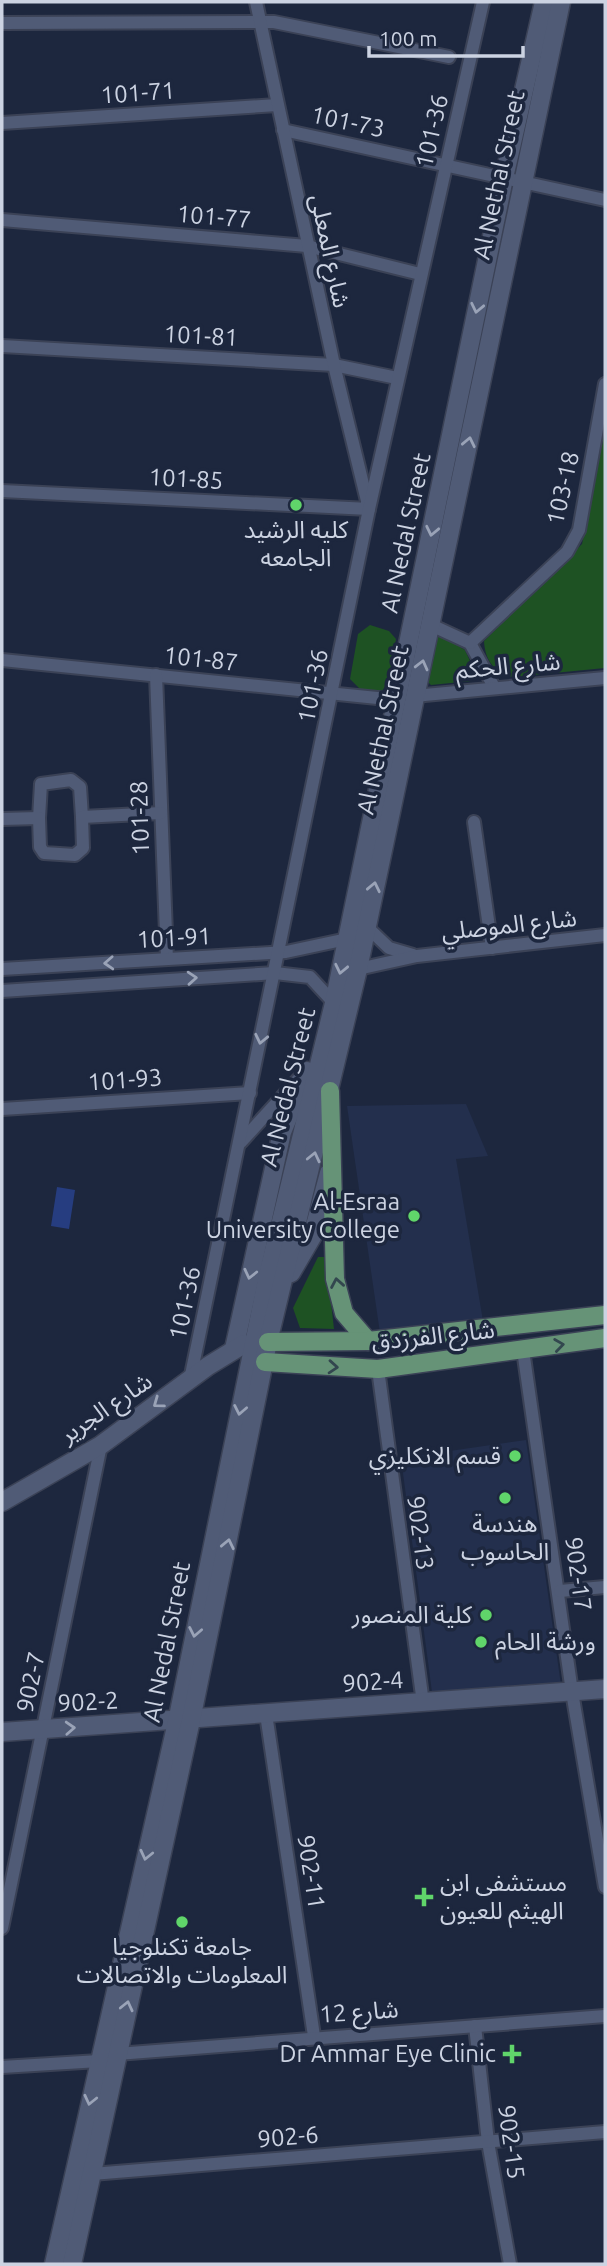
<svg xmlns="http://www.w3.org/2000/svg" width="607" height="2266" font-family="Ubuntu,'Noto Sans Arabic',sans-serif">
  <rect width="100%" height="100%" fill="#1d273e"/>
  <g fill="#232f4d">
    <path d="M466,1104L488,1156L456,1159L483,1321L380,1333L347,1106Z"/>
    <path d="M526,1440L561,1685L432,1692L401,1458Z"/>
  </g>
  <g fill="#1e5223">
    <path d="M605,431V668L513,677C494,673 485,660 484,641L582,544Z"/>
    <path d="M370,625L389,631L396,639L388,683L382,691L360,689L350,679L358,634Z"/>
    <path d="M436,632L465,650L475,672L471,681L431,685L426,680Z"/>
    <path d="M318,1257H326L334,1329L300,1328L293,1308Z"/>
  </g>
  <path fill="#263d80" d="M57,1187L75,1190L69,1229L51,1226Z"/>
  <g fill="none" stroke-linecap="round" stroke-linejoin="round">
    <g stroke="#3b4256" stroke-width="16">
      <g id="street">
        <path d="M2,23L274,22L449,57"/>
        <path d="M2,123L277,105"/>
        <path d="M283,130L605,200"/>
        <path d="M2,220L307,246L420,274"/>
        <path d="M2,346L334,365L397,378"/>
        <path d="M2,491L369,509L334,365L256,2"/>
        <path d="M431,625L470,643L494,687"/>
        <path d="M470,643L567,552L579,530L605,384"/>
        <path d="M2,660L397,700"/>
        <path d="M156,675L167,959"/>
        <path d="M414,696L605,678"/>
        <path d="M39,818L41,784L71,780L80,787L82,817"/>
        <path d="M2,819L39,818L40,847L44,853L75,855L83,848L82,817L161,813"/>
        <path d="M474,822L492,948"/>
        <path d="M366,926L389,948L413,955"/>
        <path d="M2,969L286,952L347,939"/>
        <path d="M358,969L417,956L605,935"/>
        <path d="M2,991L275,973L310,977L334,1003"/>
        <path d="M2,1109L250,1093"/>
        <path d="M241,1142L302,1075"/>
        <path d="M523,1350L572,1692L605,1887"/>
        <path d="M378,1369L423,1703"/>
        <path d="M190,1380L369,509L483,2"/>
        <path d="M560,1591L605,1587"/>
        <path d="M266,1714L314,2036"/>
        <path d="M2,1928L101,1445"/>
        <path d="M475,2026L488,2142L510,2264"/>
        <path d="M117,2054L605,2016"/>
        <path d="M2,2067L99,2061"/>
        <path d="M92,2174L605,2132"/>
      </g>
    </g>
    <g stroke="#3b4256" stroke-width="21">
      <g id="secondary">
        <path d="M291,1273L312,1237L329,1173"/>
        <path d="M234,1349L282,1132L307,1071"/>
        <path d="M2,1502L101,1445L208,1366L244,1344"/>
        <path d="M2,1732L605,1689"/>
        <path d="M54,2264L177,1722L268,1275L334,1003L504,178L544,2"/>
        <path d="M72,2264L191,1720L268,1342L358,969L561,2"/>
      </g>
    </g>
    <g stroke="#3b4256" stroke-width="21">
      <g id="primary">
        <path d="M330,1091L335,1279L344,1313L368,1341"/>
        <path d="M268,1342L368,1341L605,1315"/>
        <path d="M265,1362L378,1369L605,1338"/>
      </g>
    </g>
    <use href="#street" stroke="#505b76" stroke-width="12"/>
    <use href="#secondary" stroke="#505b76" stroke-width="18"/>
    <use href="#primary" stroke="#669377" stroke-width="18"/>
  </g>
  <defs><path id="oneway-chevron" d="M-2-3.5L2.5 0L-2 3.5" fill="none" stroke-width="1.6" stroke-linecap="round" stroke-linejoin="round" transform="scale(1.75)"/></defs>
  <g stroke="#9aa3b7">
    <use href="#oneway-chevron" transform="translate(477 308) rotate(102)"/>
    <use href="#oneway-chevron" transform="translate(469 442) rotate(-78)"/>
    <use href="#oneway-chevron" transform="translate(432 531) rotate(102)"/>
    <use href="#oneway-chevron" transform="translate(422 665) rotate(-76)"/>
    <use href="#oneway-chevron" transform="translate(374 887) rotate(-78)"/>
    <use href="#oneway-chevron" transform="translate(109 963) rotate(177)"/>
    <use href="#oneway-chevron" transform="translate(341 969) rotate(102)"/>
    <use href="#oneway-chevron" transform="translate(192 978) rotate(-4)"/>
    <use href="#oneway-chevron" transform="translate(261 1039) rotate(102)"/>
    <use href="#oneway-chevron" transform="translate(314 1157) rotate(-77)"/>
    <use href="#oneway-chevron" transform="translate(250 1274) rotate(103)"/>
    <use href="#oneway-chevron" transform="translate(158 1403) rotate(144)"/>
    <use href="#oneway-chevron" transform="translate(240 1410) rotate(101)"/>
    <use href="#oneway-chevron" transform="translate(228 1544) rotate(-78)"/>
    <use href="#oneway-chevron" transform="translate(195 1632) rotate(101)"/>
    <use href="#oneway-chevron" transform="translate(70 1728) rotate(-3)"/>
    <use href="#oneway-chevron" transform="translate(146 1855) rotate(103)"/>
    <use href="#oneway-chevron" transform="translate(127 2006) rotate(-77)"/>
    <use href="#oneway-chevron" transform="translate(90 2100) rotate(103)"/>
  </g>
  <g stroke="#33474f">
    <use href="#oneway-chevron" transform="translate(337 1283) rotate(-100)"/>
    <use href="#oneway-chevron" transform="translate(559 1345) rotate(-8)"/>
    <use href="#oneway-chevron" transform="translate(333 1367) rotate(4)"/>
  </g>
  <g fill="#60d56a" stroke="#1d273e" stroke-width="2.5">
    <circle cx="296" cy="505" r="7"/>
    <circle cx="414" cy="1216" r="7"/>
    <circle cx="515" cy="1456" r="7"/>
    <circle cx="505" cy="1498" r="7"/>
    <circle cx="486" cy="1615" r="7"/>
    <circle cx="481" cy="1642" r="7"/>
    <path d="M420.5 1886.5h7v7h7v7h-7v7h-7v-7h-7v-7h7z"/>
    <circle cx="182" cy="1922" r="7"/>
    <path d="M508.5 2043.5h7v7h7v7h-7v7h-7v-7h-7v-7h7z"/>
  </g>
  <g text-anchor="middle" stroke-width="7" stroke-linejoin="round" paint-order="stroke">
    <g font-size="24" fill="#ccd3e2" stroke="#1d273e">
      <text transform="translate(138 93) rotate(-4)" y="8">101-71</text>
      <text transform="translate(348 122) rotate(12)" y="8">101-73</text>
      <text transform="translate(432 131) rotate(-77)" y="8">101-36</text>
      <text transform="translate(499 175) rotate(-78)" y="8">Al Nethal Street</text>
      <text transform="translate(214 217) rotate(5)" y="8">101-77</text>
      <text transform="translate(330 251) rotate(78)" y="8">شارع المعلى</text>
      <text transform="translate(201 336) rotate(3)" y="8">101-81</text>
      <text transform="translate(186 479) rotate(3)" y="8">101-85</text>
      <text transform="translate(563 488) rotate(-77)" y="8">103-18</text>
      <text transform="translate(406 533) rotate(-78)" y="8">Al Nedal Street</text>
      <text transform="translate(201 659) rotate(6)" y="8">101-87</text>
      <text transform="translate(508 666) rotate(-5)" y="8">شارع الحكم</text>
      <text transform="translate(313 686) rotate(-79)" y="8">101-36</text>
      <text transform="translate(383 730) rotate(-78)" y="8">Al Nethal Street</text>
      <text transform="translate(140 818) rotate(-92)" y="8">101-28</text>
      <text transform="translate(509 925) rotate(-6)" y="8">شارع الموصلي</text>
      <text transform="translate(174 938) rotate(-3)" y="8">101-91</text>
      <text transform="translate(125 1080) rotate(-4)" y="8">101-93</text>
      <text transform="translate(288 1087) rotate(-76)" y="8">Al Nedal Street</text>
      <text transform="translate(185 1303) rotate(-78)" y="8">101-36</text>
      <text transform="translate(433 1336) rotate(-6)" y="8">شارع الفرزدق</text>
      <text transform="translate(106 1408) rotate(-34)" y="8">شارع الجرير</text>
      <text transform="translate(420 1533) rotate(82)" y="8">902-13</text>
      <text transform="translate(578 1574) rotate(82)" y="8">902-17</text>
      <text transform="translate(167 1642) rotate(-79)" y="8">Al Nedal Street</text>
      <text transform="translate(31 1682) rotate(-78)" y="8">902-7</text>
      <text transform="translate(373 1682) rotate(-4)" y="8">902-4</text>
      <text transform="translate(88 1702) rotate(-3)" y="8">902-2</text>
      <text transform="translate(311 1872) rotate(81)" y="8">902-11</text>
      <text transform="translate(359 2012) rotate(-4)" y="8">شارع 12</text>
      <text transform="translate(288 2137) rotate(-5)" y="8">902-6</text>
      <text transform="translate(511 2142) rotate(82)" y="8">902-15</text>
    </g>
    <g font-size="24" fill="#ccd3e2" stroke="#1d273e" text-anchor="end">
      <text x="296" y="538" text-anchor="middle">كليه الرشيد<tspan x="296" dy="28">الجامعه</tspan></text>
      <text x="400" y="1210">Al-Esraa<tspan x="400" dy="28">University College</tspan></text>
      <text x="501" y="1464">قسم الانكليزي</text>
      <text x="505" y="1532" text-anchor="middle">هندسة<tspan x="505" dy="28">الحاسوب</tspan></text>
      <text x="472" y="1623">كلية المنصور</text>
      <text x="495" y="1650" text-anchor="start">ورشة الحام</text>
      <text x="440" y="1891" text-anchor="start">مستشفى ابن<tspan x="440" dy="28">الهيثم للعيون</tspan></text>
      <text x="182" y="1955" text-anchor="middle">جامعة تكنلوجيا<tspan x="182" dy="28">المعلومات والاتصالات</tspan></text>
      <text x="496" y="2062">Dr Ammar Eye Clinic</text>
    </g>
  </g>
  <rect width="607" height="2266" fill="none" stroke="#ccd3e2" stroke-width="7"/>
  <path d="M369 46v10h154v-10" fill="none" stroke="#ccd3e2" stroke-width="3.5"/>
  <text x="379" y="46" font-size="21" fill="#ccd3e2" stroke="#1d273e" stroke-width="5" paint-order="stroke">100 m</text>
</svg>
